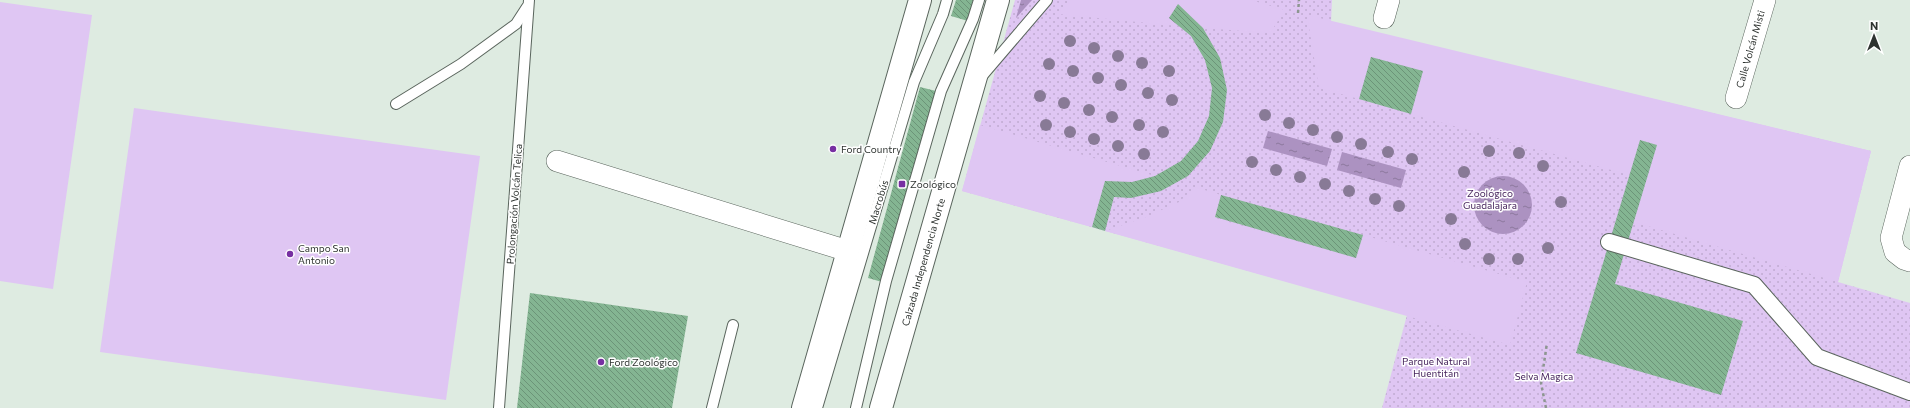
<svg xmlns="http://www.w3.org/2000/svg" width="1910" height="408" font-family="Commissioner,sans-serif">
  <defs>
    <pattern id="grass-dots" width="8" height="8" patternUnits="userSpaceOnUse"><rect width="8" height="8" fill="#dfc6f3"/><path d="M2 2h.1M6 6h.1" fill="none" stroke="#c0abd1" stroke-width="1.8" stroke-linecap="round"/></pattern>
    <pattern id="water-ripples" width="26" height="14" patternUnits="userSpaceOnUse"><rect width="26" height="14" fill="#ac92c1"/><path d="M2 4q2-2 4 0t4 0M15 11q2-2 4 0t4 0" fill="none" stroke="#8c789d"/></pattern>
    <pattern id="building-back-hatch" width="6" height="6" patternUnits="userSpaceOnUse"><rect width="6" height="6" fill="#84b592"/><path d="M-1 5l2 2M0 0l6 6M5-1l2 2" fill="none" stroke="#6c9478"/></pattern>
  </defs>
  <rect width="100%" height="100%" fill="#deebe1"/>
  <path fill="url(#grass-dots)" d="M1015,0H1332L1331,22L1871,151L1838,282L1910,303V408H1382L1407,315L962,191Z"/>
  <g fill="#dfc6f3">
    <path d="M1071,0H1251L1285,10L1270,33L1203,28L1178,5L1169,18L1178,26L1058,14Z"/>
    <path d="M0,2L92,15L53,289L0,281Z"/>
    <path d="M1307,15L1871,151L1838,282L1634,222L1656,145L1640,140L1629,175L1411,114L1423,71L1371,57L1359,99L1319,88Z"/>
    <path d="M134,108L480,156L446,400L100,352Z"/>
    <path d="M980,125L1155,176L1132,182L1105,181L1092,227L962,191Z"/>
    <path d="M1195,187L1221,195L1215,218L1356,258L1363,235L1527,282L1510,345L1105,231L1146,217L1179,202Z"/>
  </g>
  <g fill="url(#water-ripples)">
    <path d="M1021,0H1032L1016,18Z"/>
    <path d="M1268,131L1332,149L1327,166L1263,148Z"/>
    <path d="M1342,152L1406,170L1401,188L1337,170Z"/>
    <circle cx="1503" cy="205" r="29"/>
  </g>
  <g fill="url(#building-back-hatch)">
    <path d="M956,0H973L968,21L951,16Z"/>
    <path d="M1178,4L1203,28L1220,58L1227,90L1223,122L1210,151L1188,176L1161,191L1131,198L1114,197L1105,231L1092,227L1105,181L1132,182L1155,176L1181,161L1198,141L1209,116L1212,88L1205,60L1191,36L1169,18Z"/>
    <path d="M1371,57L1423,71L1411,114L1359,99Z"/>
    <path d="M920,87L936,91L882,282L868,278Z"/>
    <path d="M1640,140L1657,145L1615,284L1743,321L1721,395L1576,353Z"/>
    <path d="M1221,195L1363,235L1356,258L1215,217Z"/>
    <path d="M530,293L688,316L672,408H517Z"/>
  </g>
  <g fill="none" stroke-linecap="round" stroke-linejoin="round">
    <g stroke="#5a655d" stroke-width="12">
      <g id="service">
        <path d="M982,76L1047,0"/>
        <path d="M396,104L461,64L516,24L527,7"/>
        <path d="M499,408L529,0"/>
        <path d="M712,408L733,325"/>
        <path d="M817,408L914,82L943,14L947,0"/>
        <path d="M856,408L886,281L941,91L973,19L979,0"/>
      </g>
    </g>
    <g stroke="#5a655d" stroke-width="18">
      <path id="pedestrian" d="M1609,242L1754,285L1817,357L1910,392"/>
    </g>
    <g stroke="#5a655d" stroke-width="22">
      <g id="minor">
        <path d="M1384,18L1389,0"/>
        <path d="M1736,98L1765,0"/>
        <path d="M557,161L848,251"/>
        <path d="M1910,166L1891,238L1895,252L1904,259L1910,261"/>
      </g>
    </g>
    <g stroke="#5a655d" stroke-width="24">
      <g id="tertiary">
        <path d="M803,408L920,0"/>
        <path d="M881,408L998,0"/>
      </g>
    </g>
    <g stroke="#8d9690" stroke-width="2.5" stroke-dasharray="3 3" stroke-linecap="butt">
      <path d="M1298,13L1299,0"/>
      <path d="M1546,408L1541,383L1547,343"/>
    </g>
    <use href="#service" stroke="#fff" stroke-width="10"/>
    <use href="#pedestrian" stroke="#fff" stroke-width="16"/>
    <use href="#minor" stroke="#fff" stroke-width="21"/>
    <use href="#tertiary" stroke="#fff" stroke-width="22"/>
  </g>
  <g fill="#887a96">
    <circle cx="1070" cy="41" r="6"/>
    <circle cx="1094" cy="48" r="6"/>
    <circle cx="1118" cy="56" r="6"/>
    <circle cx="1142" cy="63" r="6"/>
    <circle cx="1049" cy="64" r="6"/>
    <circle cx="1073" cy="71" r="6"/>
    <circle cx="1169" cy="71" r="6"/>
    <circle cx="1098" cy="78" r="6"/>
    <circle cx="1121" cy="85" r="6"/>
    <circle cx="1148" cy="93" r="6"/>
    <circle cx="1040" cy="96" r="6"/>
    <circle cx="1172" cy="100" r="6"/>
    <circle cx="1064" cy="103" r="6"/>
    <circle cx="1089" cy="110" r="6"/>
    <circle cx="1265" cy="115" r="6"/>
    <circle cx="1112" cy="117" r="6"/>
    <circle cx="1289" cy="123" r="6"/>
    <circle cx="1046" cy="125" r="6"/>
    <circle cx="1139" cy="125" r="6"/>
    <circle cx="1313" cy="130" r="6"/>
    <circle cx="1070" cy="132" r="6"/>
    <circle cx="1163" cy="132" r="6"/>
    <circle cx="1337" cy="137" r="6"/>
    <circle cx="1094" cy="139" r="6"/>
    <circle cx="1361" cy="144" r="6"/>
    <circle cx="1118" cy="146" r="6"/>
    <circle cx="1489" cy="151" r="6"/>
    <circle cx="1388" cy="152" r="6"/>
    <circle cx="1519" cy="153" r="6"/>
    <circle cx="1144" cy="154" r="6"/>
    <circle cx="1412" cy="159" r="6"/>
    <circle cx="1252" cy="162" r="6"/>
    <circle cx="1543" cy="166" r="6"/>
    <circle cx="1276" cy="170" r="6"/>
    <circle cx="1464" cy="172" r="6"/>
    <circle cx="1300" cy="177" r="6"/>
    <circle cx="1325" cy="184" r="6"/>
    <circle cx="1349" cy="191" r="6"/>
    <circle cx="1375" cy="199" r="6"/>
    <circle cx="1561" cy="202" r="6"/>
    <circle cx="1399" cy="206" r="6"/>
    <circle cx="1451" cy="219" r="6"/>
    <circle cx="1465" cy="244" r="6"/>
    <circle cx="1548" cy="248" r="6"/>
    <circle cx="1489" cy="259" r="6"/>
    <circle cx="1518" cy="259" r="6"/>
  </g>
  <g fill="#772fa2" stroke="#fff" stroke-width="1.5">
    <circle cx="833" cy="149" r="4"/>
    <rect x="898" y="180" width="8" height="8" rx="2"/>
    <circle cx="290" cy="254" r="4"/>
    <circle cx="601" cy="362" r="4"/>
  </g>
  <g text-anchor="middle" stroke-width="3" stroke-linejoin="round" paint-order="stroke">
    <g font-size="10" fill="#2e3330" stroke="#fff">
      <text transform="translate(1750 49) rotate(-74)" y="4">Calle Volcán Misti</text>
      <text transform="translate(878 202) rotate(-73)" y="4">Macrobús</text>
      <text transform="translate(514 204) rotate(-86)" y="4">Prolongación Volcán Telica</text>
      <text transform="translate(923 262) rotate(-74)" y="4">Calzada Independencia Norte</text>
    </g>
    <g font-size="10" fill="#2e3330" stroke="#fff" text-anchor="start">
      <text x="841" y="153">Ford Country</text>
      <text x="910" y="188">Zoológico</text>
      <text x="298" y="252">Campo San<tspan x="298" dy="12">Antonio</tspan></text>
      <text x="609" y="366">Ford Zoológico</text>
    </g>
    <g font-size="10" fill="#411e58" stroke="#fff">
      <text x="1490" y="197">Zoológico<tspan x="1490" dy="12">Guadalajara</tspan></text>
      <text x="1436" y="365">Parque Natural<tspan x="1436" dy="12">Huentitán</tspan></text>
      <text x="1544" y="380">Selva Magica</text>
    </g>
  </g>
  <g transform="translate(1874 36)" stroke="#ffffff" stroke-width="3" paint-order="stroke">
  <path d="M0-3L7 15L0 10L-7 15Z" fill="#2e3330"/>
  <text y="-6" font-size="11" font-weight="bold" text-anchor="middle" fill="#2e3330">N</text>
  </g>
</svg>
